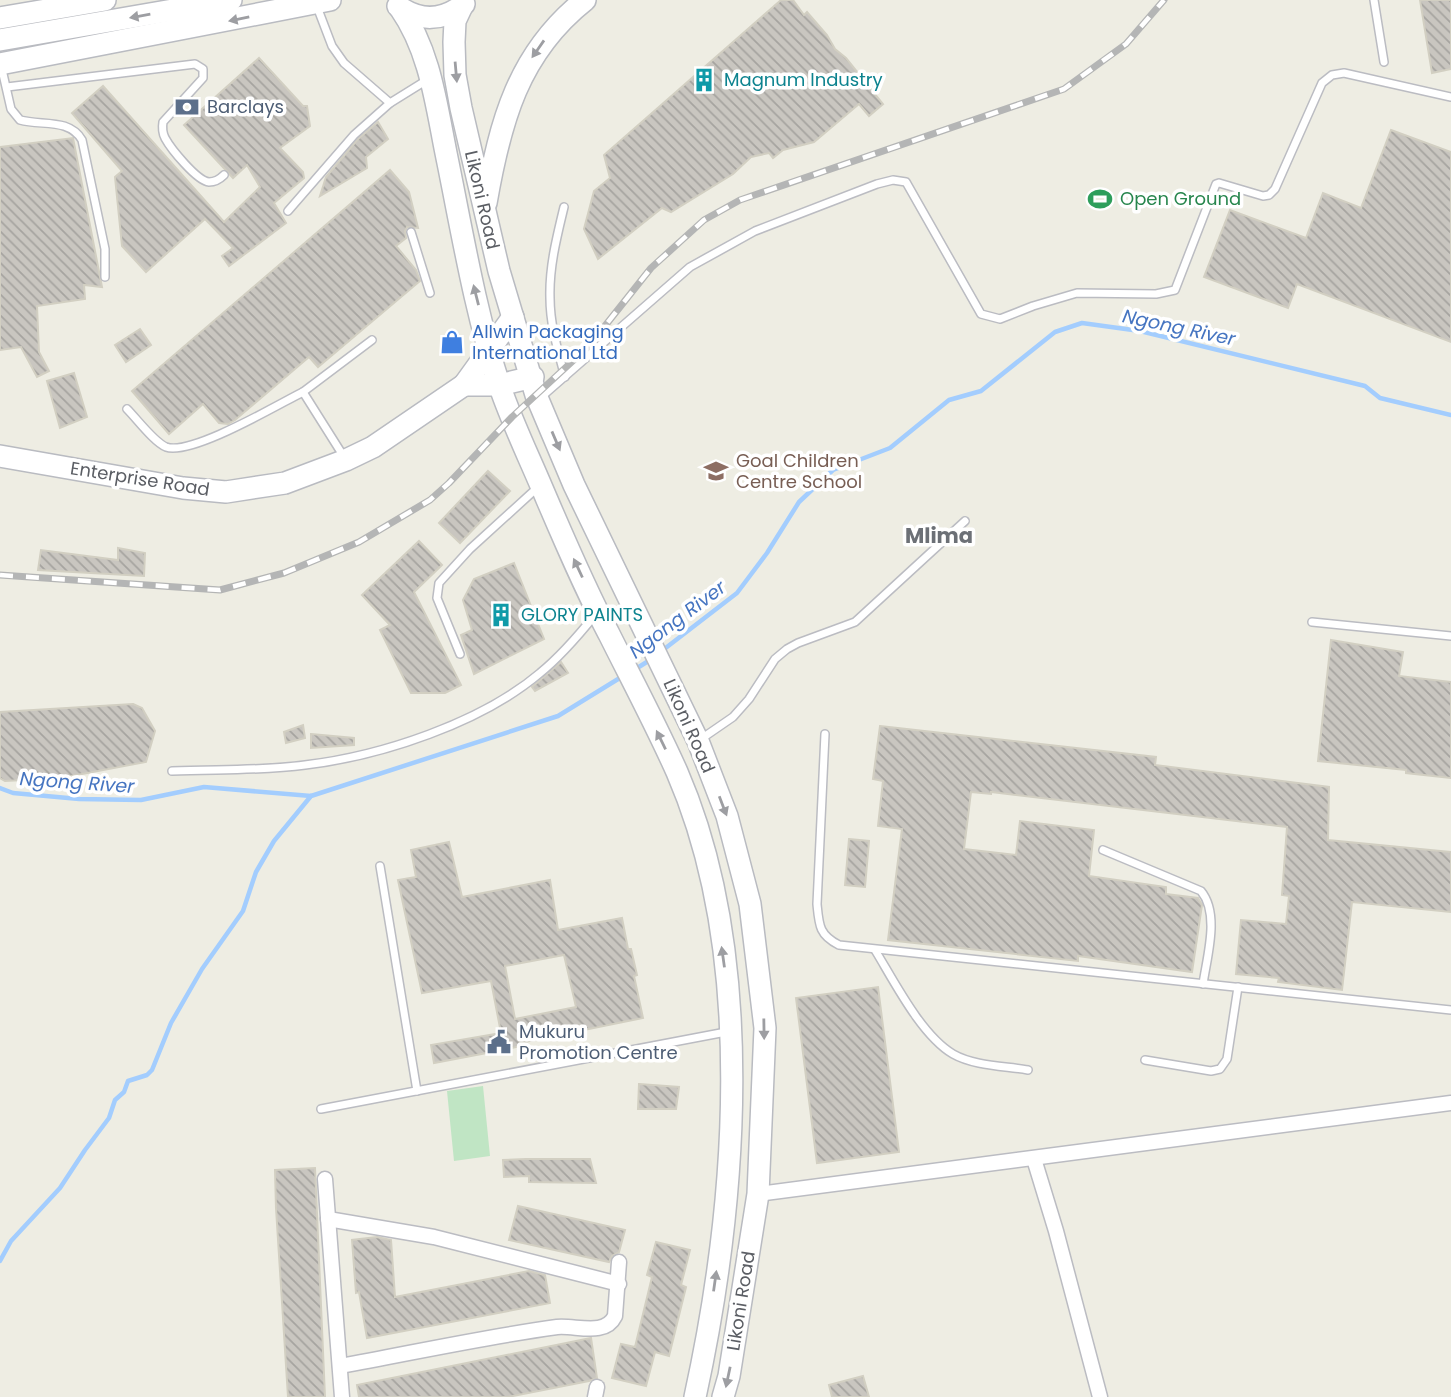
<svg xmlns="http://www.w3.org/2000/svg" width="1451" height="1397" font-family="Poppins,sans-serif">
  <defs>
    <pattern id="building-back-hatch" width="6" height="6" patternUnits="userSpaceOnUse" patternTransform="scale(1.75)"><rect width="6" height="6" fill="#c9c6c0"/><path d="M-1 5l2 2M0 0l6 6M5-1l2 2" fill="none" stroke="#a6a4a0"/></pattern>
  </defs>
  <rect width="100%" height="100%" fill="#eeede3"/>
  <path fill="#c0e5c4" d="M483,1086L490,1156L454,1161L447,1091Z"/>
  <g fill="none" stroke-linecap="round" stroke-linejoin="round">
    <g stroke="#a3cdfe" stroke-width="4.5">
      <path d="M663,650L737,593L767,553L799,502L833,470L890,448L949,400L981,391L1055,332L1082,323L1140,331L1365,386L1380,398L1451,415"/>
      <path d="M634,670L650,660"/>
      <path d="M0,788L13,793L79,799L141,800L204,787L311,796L558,716L623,676"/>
      <path d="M0,1261L11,1241L60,1188L85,1150L109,1118L115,1100L124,1092L128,1081L147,1075L152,1070L171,1023L202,969L243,911L256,872L274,841L311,796"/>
    </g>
  </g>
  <g fill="url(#building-back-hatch)" stroke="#d2cfc2" stroke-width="2" fill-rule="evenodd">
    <path d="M781,0H793L804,15L807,12L827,35L835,49L846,58L883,104L869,116L859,104L814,142L783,150L773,158L769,153L751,157L733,174L671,212L662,208L598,259L584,229L594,191L610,178L604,155Z"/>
    <path d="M1420,0H1451V69L1432,73Z"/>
    <path d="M259,58L303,106H307L310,126L280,148L303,172L304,178L274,203L286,223L229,266L222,256L233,248L205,219L146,272L122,246L115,177L122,171L72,113L103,86L224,222L260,187L247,165L233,178L184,125Z"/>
    <path d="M378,122L388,139L366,157L367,168L320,196L326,177L358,139Z"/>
    <path d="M1391,130L1451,152V342L1297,284L1288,308L1204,277L1230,210L1306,238L1323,193L1361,208Z"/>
    <path d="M73,138L102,287L84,285L85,299L37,306L39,352L49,371L37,377L21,347L0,350V147Z"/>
    <path d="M390,170L409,192L418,228L407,227L405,231L406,238L396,246L416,270L420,281L318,367L309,357L235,420L228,424L219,423L203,404L169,434L132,391Z"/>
    <path d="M140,329L151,345L126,362L115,345Z"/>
    <path d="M74,373L87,417L60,428L47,381Z"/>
    <path d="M488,471L510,491L460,543L439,523Z"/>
    <path d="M419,541L442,565L414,592L461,685L445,693H411L380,630L390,625L362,595Z"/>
    <path d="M118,548L145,553L144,576L38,570L41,550L118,560Z"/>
    <path d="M514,563L544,639L474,674L461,635L472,630L463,600L474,579Z"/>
    <path d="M1331,640L1403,652L1399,676L1451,682V778L1406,773V770L1318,761Z"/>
    <path d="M561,662L568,673L535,691L532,687Z"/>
    <path d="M133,704L142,708L155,731L146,762L61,778L5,781L0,778V712Z"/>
    <path d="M303,725L305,738L286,743L284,732Z"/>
    <path d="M880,726L1156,757L1155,765L1329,787L1328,840L1451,852V912L1352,902L1342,990L1278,982L1279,978L1236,974L1241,920L1286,924L1289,896L1282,895L1287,827L991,792V794L971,792L964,849L1016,855L1020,821L1094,830L1089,876L1166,887V894L1198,898L1202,905L1192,972L1078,956V961L888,940L902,829L878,826L883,781L873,779Z"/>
    <path d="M311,734L354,738V745L311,748Z"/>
    <path d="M849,839L869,841L865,887L845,885Z"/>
    <path d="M449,842L462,897L550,880L558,930L622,918L628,949H631L637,975L634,976L643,1018L520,1043L521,1046L492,1052L434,1063L431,1045L501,1033L491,981L422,993L398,880L416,877L411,850ZM564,955L576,1007L515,1019L505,966Z"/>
    <path d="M878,987L899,1152L817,1163L796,998Z"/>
    <path d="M639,1084L679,1087L676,1109H638Z"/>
    <path d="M526,1159H590L596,1183L529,1182V1176L504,1177L503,1160Z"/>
    <path d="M315,1168L325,1397H288L276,1208L275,1170Z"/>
    <path d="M518,1206L625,1230L619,1252L612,1256L609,1262L509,1240Z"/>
    <path d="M377,1237L391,1240L395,1297L529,1271L545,1275L550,1303L367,1338L359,1292L356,1293L352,1240Z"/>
    <path d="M656,1242L690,1250L681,1285L686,1287L669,1356L655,1352L646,1386L612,1378L621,1344L635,1347L652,1277L647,1275Z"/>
    <path d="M591,1338L597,1378L589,1381L508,1397H359L357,1385Z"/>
    <path d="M863,1376L869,1397H832L829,1385Z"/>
  </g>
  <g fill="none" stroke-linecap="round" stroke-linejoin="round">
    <g stroke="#bbbcc2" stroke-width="10">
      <g id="service">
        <path d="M1374,0L1384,62"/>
        <path d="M316,4L332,46L344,63L390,103"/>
        <path d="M1,65L11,109L20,120C42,126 69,118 82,140L105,249V277"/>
        <path d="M7,87L195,64L203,69V78L163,122C162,128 162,132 165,138C171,149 197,181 209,182C215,182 220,179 224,175"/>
        <path d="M564,207C557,236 549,267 550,298C550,325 558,351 565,377"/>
        <path d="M288,211L354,135L390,103L427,80"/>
        <path d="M411,232L430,293"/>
        <path d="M303,392L372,340"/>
        <path d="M540,398L690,267L755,231L877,184L893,180L906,182L981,314L1000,319L1033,306L1077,293L1156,294L1175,290L1216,184L1219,183L1263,196L1269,195L1275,189L1322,83L1332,75L1344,73L1451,97"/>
        <path d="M127,409C137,419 154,442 166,447C191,456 277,405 303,392L344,457"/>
        <path d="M1312,622L1451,636"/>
        <path d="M460,654L437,598L439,583L470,549L537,488"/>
        <path d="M825,734L817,904C819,925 819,935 839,945L1451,1010"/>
        <path d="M701,739L733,717L749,699L775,659L787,649L798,643L855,622L965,521"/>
        <path d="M172,771C216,769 261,771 305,765C381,756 481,723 540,673C561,656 578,636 595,615"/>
        <path d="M1103,850L1201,891C1220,914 1207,956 1203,984"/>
        <path d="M380,866L417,1091"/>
        <path d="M875,950C894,981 921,1035 953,1054C974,1066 1005,1066 1028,1070"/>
        <path d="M1145,1060L1211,1071L1220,1069L1227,1059L1238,987"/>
        <path d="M321,1109L726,1032"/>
      </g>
    </g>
    <g stroke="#bbbcc2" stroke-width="17">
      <g id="minor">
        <path d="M1034,1159L1056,1231L1100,1397"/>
        <path d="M325,1179L342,1397"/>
        <path d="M758,1194L1451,1103"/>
        <path d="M328,1219L434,1237L619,1284"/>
        <path d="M340,1366C412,1353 484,1337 557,1327C576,1325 605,1337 615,1316L619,1262"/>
        <path d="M595,1397L597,1387"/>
      </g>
    </g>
    <g stroke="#b9bbc1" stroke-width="24">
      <g id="secondary">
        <path d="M398,6C420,22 443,21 464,4"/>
        <path d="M462,6L455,21L454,42L455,75L461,108L499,271L536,395L574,485L698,741L727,816L750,904L765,1028L758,1194L729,1376L723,1397"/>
        <path d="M400,8C430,51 436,103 446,153C462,231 475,312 500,387C512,422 528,455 542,488C563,537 584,587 609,634C632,680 656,725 677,772C757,956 737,1205 695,1397"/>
        <path d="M0,18L105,0"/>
        <path d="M0,40L231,0"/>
        <path d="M0,64L330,0"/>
        <path d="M486,203C500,122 518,53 585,0"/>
        <path d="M513,317L464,385H499L533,377"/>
        <path d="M0,456L183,488L226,492L285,483L346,460L373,447L464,385"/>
      </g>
    </g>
    <use href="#service" stroke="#fff" stroke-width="7"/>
    <use href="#minor" stroke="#fff" stroke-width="14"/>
    <use href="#secondary" stroke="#fff" stroke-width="21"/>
    <g stroke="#b4b5b5" stroke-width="7">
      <path id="rail" d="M0,575L220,590L284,573L359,542L430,500L449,483L512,417L589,346L651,268L704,220L740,200L1064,89L1126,44L1164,0"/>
    </g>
    <use href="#rail" stroke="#fff" stroke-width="4.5" stroke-dasharray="13" stroke-linecap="butt"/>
  </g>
  <defs><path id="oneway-solid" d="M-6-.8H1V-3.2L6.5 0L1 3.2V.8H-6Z" transform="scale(1.75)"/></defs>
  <g fill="#9d9ea2">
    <use href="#oneway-solid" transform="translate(140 16) rotate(170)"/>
    <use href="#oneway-solid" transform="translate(239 19) rotate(168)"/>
    <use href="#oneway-solid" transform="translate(538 49) rotate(125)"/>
    <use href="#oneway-solid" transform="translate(456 72) rotate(85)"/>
    <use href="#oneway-solid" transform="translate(476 295) rotate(-104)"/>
    <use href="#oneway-solid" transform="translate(556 441) rotate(67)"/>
    <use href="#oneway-solid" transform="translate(578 568) rotate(-115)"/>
    <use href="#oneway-solid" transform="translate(661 740) rotate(-116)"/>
    <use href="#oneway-solid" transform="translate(723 806) rotate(69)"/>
    <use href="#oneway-solid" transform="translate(723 957) rotate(-98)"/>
    <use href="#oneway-solid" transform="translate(764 1029) rotate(89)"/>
    <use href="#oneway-solid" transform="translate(715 1281) rotate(-82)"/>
    <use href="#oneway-solid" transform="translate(728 1377) rotate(102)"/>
  </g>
  <defs>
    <g id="building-bare" transform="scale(1.89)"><path d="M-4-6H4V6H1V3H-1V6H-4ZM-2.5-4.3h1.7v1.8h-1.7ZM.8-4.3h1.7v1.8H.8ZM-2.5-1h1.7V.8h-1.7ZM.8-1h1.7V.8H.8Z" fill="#0f9aa8" stroke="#fff" stroke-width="2.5" paint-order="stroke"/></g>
    <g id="bank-bare" transform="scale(1.89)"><path d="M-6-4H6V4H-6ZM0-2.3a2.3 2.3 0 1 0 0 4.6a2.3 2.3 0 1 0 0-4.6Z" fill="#5c6f8a" stroke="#fff" stroke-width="2.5" paint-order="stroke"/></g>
    <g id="stadium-bare" transform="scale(1.89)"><path d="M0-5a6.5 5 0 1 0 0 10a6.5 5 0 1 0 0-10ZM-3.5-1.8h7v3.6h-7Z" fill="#2e9e5b" stroke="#fff" stroke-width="2.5" paint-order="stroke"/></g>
    <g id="shop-bare" transform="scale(1.89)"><path d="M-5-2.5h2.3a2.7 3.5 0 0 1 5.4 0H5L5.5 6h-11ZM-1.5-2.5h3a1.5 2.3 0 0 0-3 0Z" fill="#3f7fe0" stroke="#fff" stroke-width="2.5" paint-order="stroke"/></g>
    <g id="school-bare" transform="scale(1.89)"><path d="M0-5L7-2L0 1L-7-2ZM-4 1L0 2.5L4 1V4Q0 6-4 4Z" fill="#8d6e63" stroke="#fff" stroke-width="2.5" paint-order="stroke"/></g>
    <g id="civic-bare" transform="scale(1.89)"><path d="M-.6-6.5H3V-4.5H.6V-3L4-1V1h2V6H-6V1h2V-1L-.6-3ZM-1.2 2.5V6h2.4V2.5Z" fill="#5c6f8a" stroke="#fff" stroke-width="2.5" paint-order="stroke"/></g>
  </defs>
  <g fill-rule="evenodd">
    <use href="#building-bare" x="704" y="80"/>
    <use href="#bank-bare" x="187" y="107"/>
    <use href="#stadium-bare" x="1100" y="199"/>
    <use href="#shop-bare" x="452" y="342"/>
    <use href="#school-bare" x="716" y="471"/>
    <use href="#building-bare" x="501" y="615"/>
    <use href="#civic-bare" x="499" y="1042"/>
  </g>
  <g text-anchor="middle" stroke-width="7" stroke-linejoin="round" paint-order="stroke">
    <g font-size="18" fill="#0d838f" stroke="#fff" text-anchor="start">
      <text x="724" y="86">Magnum Industry</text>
      <text x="521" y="621">GLORY PAINTS</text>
    </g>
    <g font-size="18" fill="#4e5e75" stroke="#fff" text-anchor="start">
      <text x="207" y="113">Barclays</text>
      <text x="519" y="1038">Mukuru<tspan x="519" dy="21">Promotion Centre</tspan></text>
    </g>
    <g font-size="18" fill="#27864d" stroke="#fff" text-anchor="start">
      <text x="1120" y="205">Open Ground</text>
    </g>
    <g font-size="18" fill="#5b5e64" stroke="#fff">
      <text transform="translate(482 200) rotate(77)" y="6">Likoni Road</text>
      <text transform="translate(140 479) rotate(9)" y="6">Enterprise Road</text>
      <text transform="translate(689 726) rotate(66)" y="6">Likoni Road</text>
      <text transform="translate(741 1301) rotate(-81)" y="6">Likoni Road</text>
    </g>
    <g font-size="18" fill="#366cbe" stroke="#fff" text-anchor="start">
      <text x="472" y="338">Allwin Packaging<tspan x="472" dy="21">International Ltd</tspan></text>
    </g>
    <g font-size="18" fill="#785e54" stroke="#fff" text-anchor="start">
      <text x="736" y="467">Goal Children<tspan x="736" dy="21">Centre School</tspan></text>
    </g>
    <g font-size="19" font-style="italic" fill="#4675c1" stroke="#fff">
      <text transform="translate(1179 327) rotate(12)" y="7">Ngong River</text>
      <text transform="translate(677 619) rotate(-37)" y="7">Ngong River</text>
      <text transform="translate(77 782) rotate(4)" y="7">Ngong River</text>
    </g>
    <g font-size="21" font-weight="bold" fill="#6c7076" stroke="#fff">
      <text x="939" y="543">Mlima</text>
    </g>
  </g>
</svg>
